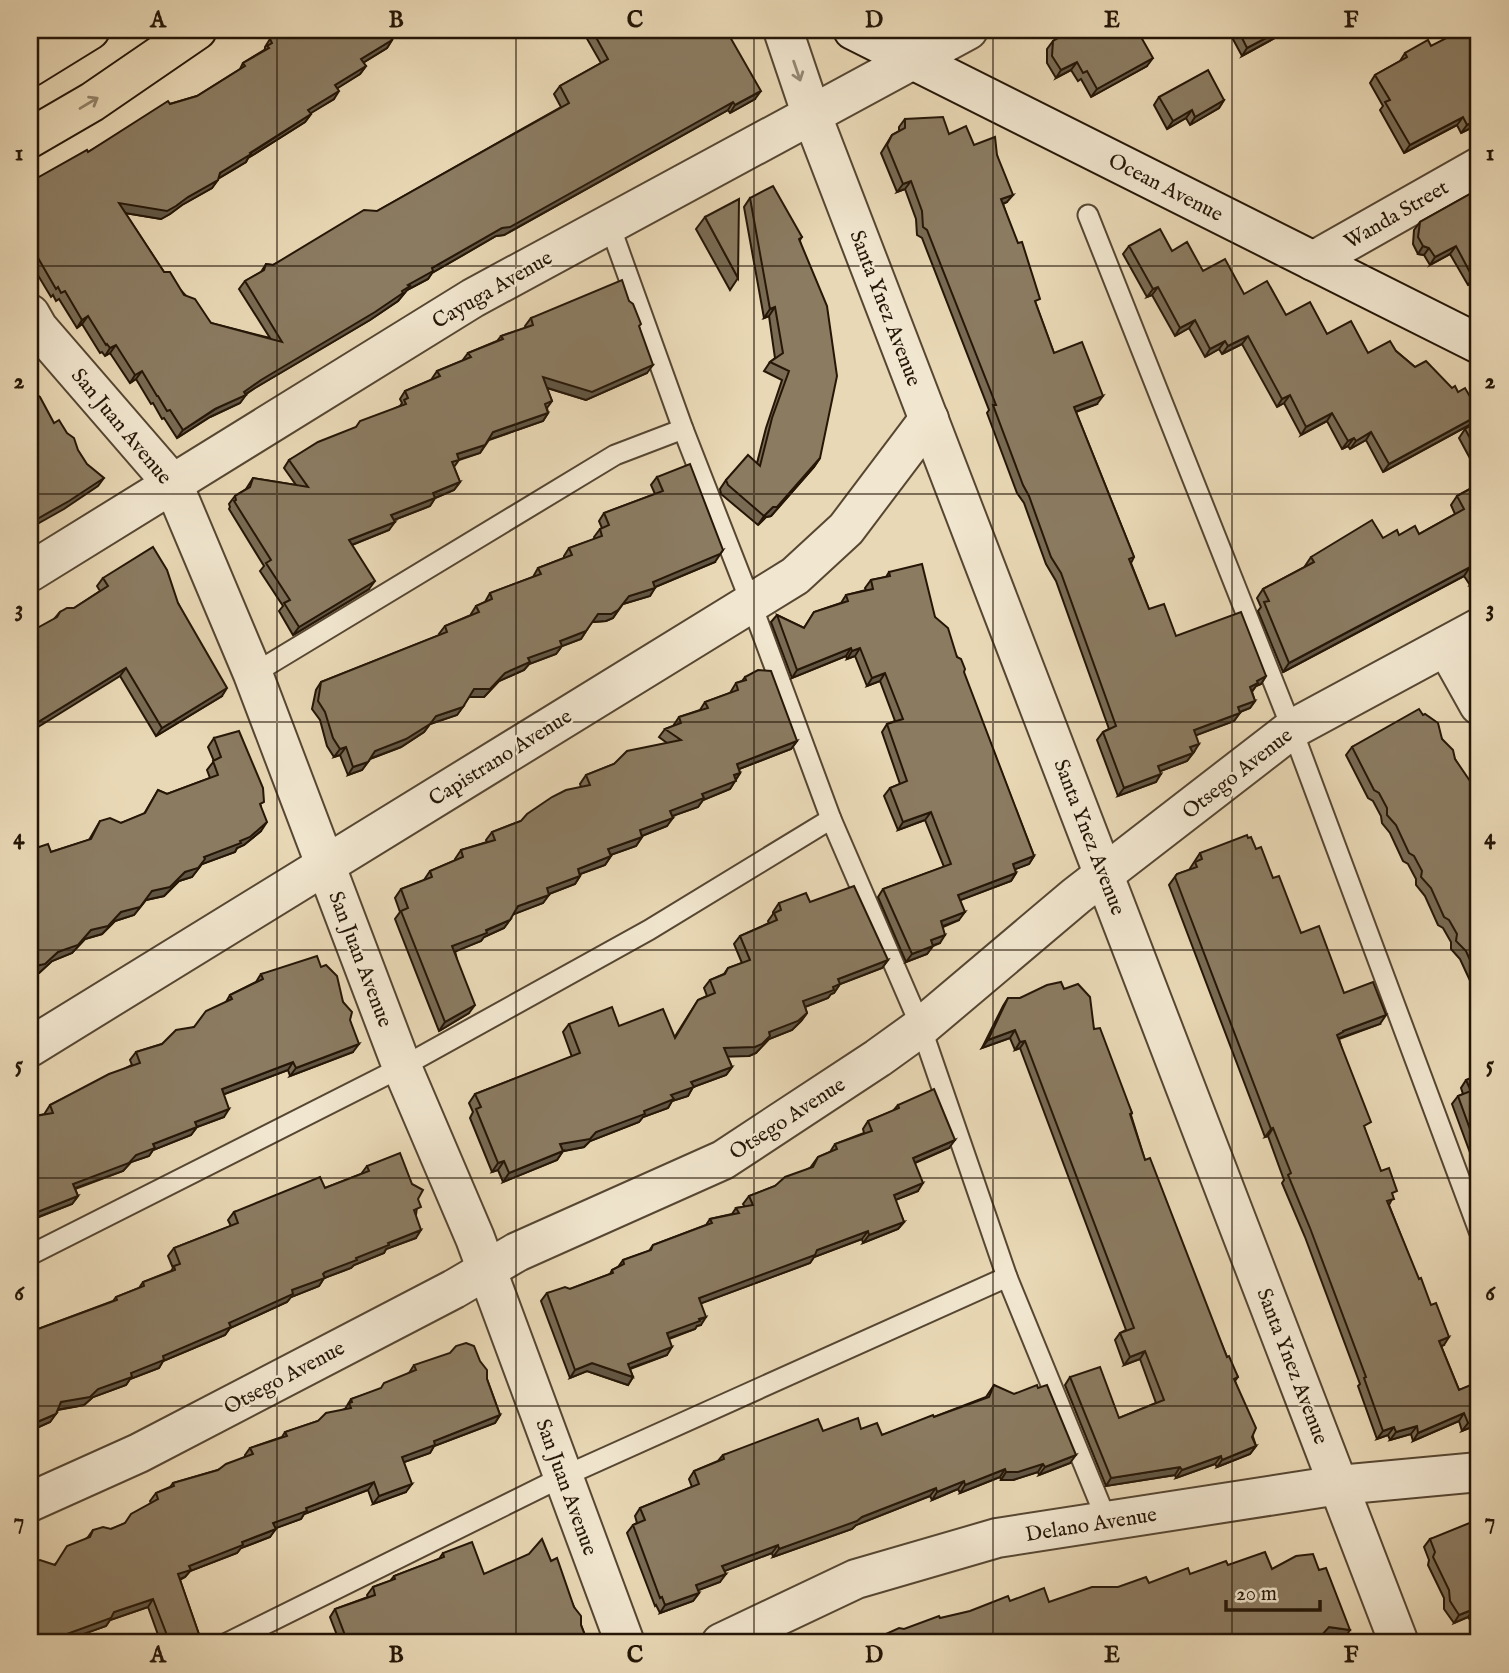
<svg xmlns="http://www.w3.org/2000/svg" width="1509" height="1673" font-family="'IM FELL English',serif">
  <rect width="100%" height="100%" fill="#e9d8b5"/>
  <filter id="stains"><feTurbulence type="fractalNoise" baseFrequency=".00286" numOctaves="4"/><feColorMatrix values="0 0 0 0 .2 0 0 0 0 .09 0 0 0 0 .02 0 0 0 .5 -.17"/></filter>
  <radialGradient id="worn" r=".72"><stop offset=".6" stop-color="#630" stop-opacity="0"/><stop offset="1" stop-color="#630" stop-opacity=".3"/></radialGradient>
  <g fill="none" stroke-linecap="round" stroke-linejoin="round">
    <g stroke="#564632" stroke-width="23">
      <g id="lane">
        <path d="M1088,215L1292,729L1479,1231"/>
        <path d="M609,223L683,429L751,603L831,819L921,1027L1007,1277L1107,1521"/>
        <path d="M253,674L615,455L683,429"/>
        <path d="M30,1255L402,1067L649,930L831,819"/>
        <path d="M227,1643L560,1478L1007,1277"/>
      </g>
    </g>
    <g stroke="#564632" stroke-width="42">
      <g id="street">
        <path d="M783,30L811,113L1399,1643"/>
        <path d="M1313,261L1479,167"/>
        <path d="M30,314L38,328L173,484L253,674L402,1067L475,1238L625,1643"/>
        <path d="M30,572L473,298L968,30"/>
        <path d="M1446,646L1479,705"/>
        <path d="M30,1047L795,576L846,529L929,419"/>
        <path d="M30,1502L139,1453L454,1289L517,1252L723,1160L878,1058L921,1027L1076,896L1292,729L1479,628"/>
        <path d="M721,1643L856,1579L997,1538L1339,1485L1479,1472"/>
      </g>
    </g>
    <g stroke="#251607" stroke-width="42">
      <path id="secondary" d="M853,30L1479,344"/>
    </g>
    <g stroke="#251607" stroke-width="42">
      <g id="primary">
        <path d="M30,67L90,30"/>
        <path d="M30,138L92,102L197,30"/>
      </g>
    </g>
    <use href="#lane" stroke="#f1e6cf" stroke-width="19"/>
    <use href="#street" stroke="#f1e6cf" stroke-width="38"/>
    <use href="#secondary" stroke="#f1e6cf" stroke-width="38"/>
    <use href="#primary" stroke="#e9d8b5" stroke-width="38"/>
  </g>
  <g fill="#786a53" stroke="#251607" stroke-width="2">
    <path d="M582,30H726L755,99L730,113L728,110L504,235L496,236L432,273L428,279L407,290L398,301L370,320L255,388L245,395L240,403L210,417L177,438L164,418L162,419L153,403L151,404L136,379L130,383L110,353L105,356L102,352L100,353L82,324L77,328L59,299L56,301L53,295L51,297L30,262V182L88,152L170,104L197,96L240,69L243,63L264,50L265,49V47L270,39L392,40L387,48L363,63L366,66L360,74L337,88L334,99L310,113L311,114L305,122L248,158L246,162L218,179L212,188L182,205L170,214L161,219L125,213L164,272L211,323L270,338L239,289L245,281L261,272L266,264L273,265L377,211L561,107L554,94L560,86L601,63Z"/>
    <path d="M1062,30H1137L1147,66L1091,97L1081,79L1078,81L1071,70L1056,78L1047,63V49L1053,41L1059,37L1058,36Z"/>
    <path d="M1228,30H1285L1282,34L1242,56Z"/>
    <path d="M1431,46L1479,124L1461,133L1457,125L1404,153L1380,110L1383,106L1370,83L1375,75L1400,61L1405,53Z"/>
    <path d="M1159,97L1224,100L1219,108L1190,125L1186,118L1167,129L1154,105Z"/>
    <path d="M905,119L949,134L997,155L1007,202L1003,204L1036,304L1054,353L1097,404L1076,412L1134,557L1131,563L1149,609L1176,636L1266,676L1261,684L1256,686L1252,692L1255,701L1250,708L1240,712L1234,721L1196,735L1194,752L1187,761L1160,771L1156,782L1118,796L1097,740L1103,732L1109,729L1056,581L1046,564L1024,503L1017,493L987,413L989,410L922,238L917,235L916,219L905,189L897,192L881,153L892,135L899,131V127Z"/>
    <path d="M1479,189V279L1468,285L1450,254L1430,265L1424,255L1418,254L1413,244L1414,230L1420,222Z"/>
    <path d="M750,198L802,237L800,240L820,458L814,467L771,516L766,517L758,525L721,494L720,489L726,480L757,463L766,428L782,380L764,371L770,362L775,358L769,316L764,318L744,207Z"/>
    <path d="M705,217L738,278L730,290L696,229Z"/>
    <path d="M1129,246L1172,251L1203,271L1244,294L1286,315L1368,353L1396,351L1415,367L1458,392L1479,412V416L1475,422L1383,472L1366,440L1350,449L1348,446L1342,449L1327,421L1301,435L1284,403L1277,407L1242,344L1222,354L1219,349L1205,357L1189,328L1175,336L1152,295L1147,297L1123,254Z"/>
    <path d="M629,301L639,326L647,373L586,400L547,388L552,401L547,408L548,413L543,421L489,440L480,453L459,460L454,467L460,482L454,490L435,498L430,506L394,520L389,530L352,545L369,589L293,635L279,611L283,606L260,571L264,566L229,509L230,507L229,504L235,496L246,489L253,478L296,485L284,468L289,460L400,406L402,403L400,399L405,391L431,380L437,371L462,361L468,353L497,341L501,336L526,328L525,326L531,318Z"/>
    <path d="M1479,421V475L1459,438L1465,429Z"/>
    <path d="M657,477L715,562L655,587L650,596L623,604L613,618L606,621L592,622L581,639L562,646L556,654L529,664L524,670L499,681L484,697H469L457,715L430,724L424,732L401,747L370,759L362,770L348,775L340,755L334,757L327,746L320,720L312,709L316,690L321,682L440,635L439,634L445,626L471,615V614L476,606L485,602L490,593L533,577L538,568L564,558V556L569,548L595,539L594,537L600,529L602,528L599,521L604,513L655,494L651,485Z"/>
    <path d="M1479,484V582L1470,585L1464,576L1283,672L1258,611L1261,607L1257,598L1263,589L1305,567V566L1311,557L1383,538L1399,535L1419,534L1455,514L1451,505L1457,496Z"/>
    <path d="M889,572L935,617L957,657L1034,856L1029,864L1015,869L1016,873L1011,881L960,900L959,920L943,927L940,943L933,946L927,954L906,962L878,897L883,889L944,867L925,820L898,830L884,796L890,788L900,784L882,732L887,724L895,721L880,681L867,686L855,656L847,659L846,656L792,678L771,622L777,615L804,628L814,612L841,603L846,595L866,590L865,588L871,580L886,577Z"/>
    <path d="M103,578L178,603L222,696L156,736L120,676L55,618L60,612L74,608L100,591L97,586Z"/>
    <path d="M745,677L797,741L791,749L739,769L740,773L730,789L703,800L698,807L672,816L667,826L642,836V837L636,846L610,855L611,856L605,865L580,874V876L575,884L549,894L543,903L513,914L504,928L484,937L481,941L455,951L469,1013L439,1031L395,919L400,912L395,898L401,889L424,880L430,871L456,860L455,859L461,850L487,842L486,840L492,832L521,821L581,787L580,784L586,775L667,743L659,737L665,729L673,726L679,717L700,710L705,702L730,693L736,683L742,681Z"/>
    <path d="M1423,715L1442,739L1455,759L1479,803V993L1478,991L1473,987L1460,959L1451,949V942L1443,928L1438,925L1425,896L1416,885V879L1408,864L1403,861L1390,833L1382,823L1381,816L1373,801L1368,798L1346,755L1352,747Z"/>
    <path d="M214,738L261,806V831L244,845L237,848L235,852L202,864L192,877L179,881L164,896L146,900L134,915L115,921L102,934L85,939L72,953L52,961L39,973L30,974V850L51,852L89,840L100,821L121,823L144,814L158,790L167,794L210,778L207,770L214,761L208,747Z"/>
    <path d="M1248,838L1273,878L1301,933L1344,993L1380,1024L1339,1039L1365,1130L1381,1171L1393,1197L1389,1205L1444,1345L1441,1346L1459,1390L1479,1383V1424L1462,1431L1459,1421L1413,1441L1411,1434L1390,1440L1388,1435L1377,1439L1358,1386L1360,1384L1305,1237L1282,1183L1284,1180L1268,1136L1265,1137L1169,885L1177,874L1189,870L1200,853Z"/>
    <path d="M810,902L888,960L882,968L840,984L834,993L831,994L828,998L805,1007L807,1013L801,1021L792,1030L769,1039L756,1053L749,1056H727L732,1067L726,1075L693,1087L688,1096L672,1101L668,1108L643,1117L639,1122L590,1141L584,1147L563,1151L557,1160L503,1182L498,1170L492,1172L470,1118L473,1112L469,1103L475,1094L572,1057L563,1032L569,1024L619,1026L674,1038L698,1000L707,996L704,988L710,980L724,974L728,968L742,963L734,944L740,936L769,923L768,921L773,914V912L779,903Z"/>
    <path d="M321,967L343,1002L350,1020L353,1052L290,1076L288,1070L224,1094V1117L197,1127L191,1135L153,1150L149,1156L131,1162L123,1171L75,1189L78,1196L72,1204L34,1219V1220L30,1227V1117L45,1114V1113L50,1105L132,1065L130,1060L136,1052L162,1044L194,1027L226,1002L230,995L256,982L261,974Z"/>
    <path d="M1064,989L1094,1029L1132,1113L1131,1115L1145,1160L1227,1357L1238,1377L1235,1381L1256,1446L1250,1454L1217,1467L1215,1464L1176,1478L1175,1475L1106,1486L1065,1385L1070,1377L1119,1418L1156,1403L1140,1359L1124,1365L1115,1340L1120,1333L1126,1330L1020,1048L1015,1050L1010,1038L982,1048L1003,1006L1008,998H1020Z"/>
    <path d="M1479,1075V1177L1452,1104L1458,1096L1463,1094L1461,1088L1466,1080Z"/>
    <path d="M898,1105L949,1148L915,1163L918,1191L895,1200L904,1222L898,1229L863,1243L862,1239L814,1257L810,1263L701,1303V1325L697,1326L695,1329L669,1339L667,1355L630,1369L633,1377L628,1385L587,1371L570,1378L541,1301L547,1293L570,1289L610,1274L612,1270L618,1267L623,1260L649,1251L653,1245L706,1225L710,1219L732,1214L736,1208L745,1207L743,1204L749,1196L775,1186L810,1168L818,1157L830,1152L835,1144L864,1133L863,1129L868,1121L893,1111Z"/>
    <path d="M367,1166L418,1199L416,1215V1238L386,1249L384,1253L354,1265L351,1268L324,1278L319,1286L291,1297L287,1302L230,1328L225,1335L163,1361L159,1368L130,1379L126,1385L93,1397L84,1405L58,1410L50,1422L30,1431V1332L113,1301L116,1297L139,1288L143,1282L171,1271L173,1268L168,1256L174,1248L231,1226L228,1220L234,1212L325,1188L361,1174Z"/>
    <path d="M414,1365L487,1379L500,1415L495,1423L434,1446L430,1453L404,1462L406,1492L373,1504L368,1490L304,1514L301,1519L275,1528L270,1537L241,1548L237,1553L190,1571L185,1577L180,1580L202,1643H161L148,1607L110,1620L106,1626L61,1642L60,1643H30L54,1565L88,1537L93,1530L111,1529L124,1524L151,1503L150,1501L156,1493L170,1487L173,1483L218,1470L245,1457V1455L250,1448L282,1437L285,1432L318,1421L345,1409L351,1399L381,1389L409,1373Z"/>
    <path d="M994,1385L1070,1463L1039,1475L1038,1472L1013,1480H1001L1000,1477L960,1493L958,1489L932,1500L930,1496L856,1525L852,1529L773,1557L772,1553L724,1571L720,1582L698,1590L699,1593L693,1601L660,1613L656,1605L655,1606L627,1533L633,1525L637,1523L635,1516L640,1508L692,1487L689,1479L694,1471L718,1461L723,1455L823,1431L861,1429L882,1435L934,1417L986,1397Z"/>
    <path d="M1479,1527V1620L1472,1623L1468,1617L1454,1623L1444,1609V1598L1428,1565L1429,1560L1424,1547L1430,1539Z"/>
    <path d="M443,1553L484,1574L551,1561L574,1607L588,1643H340L330,1617L335,1609L368,1597L367,1595L373,1587L390,1581L394,1576L439,1559Z"/>
  </g>
  <g fill="#615644" stroke="#251607" stroke-width="2">
    <path d="M1281,30H1285L1282,34L1242,56L1247,48Z"/>
    <path d="M392,40L387,48L356,67L361,59Z"/>
    <path d="M1153,58L1147,66L1091,97L1097,89Z"/>
    <path d="M1077,62L1071,70L1056,78L1061,70Z"/>
    <path d="M366,66L360,74L330,93L335,85Z"/>
    <path d="M339,91L334,99L303,118L308,110Z"/>
    <path d="M761,91L755,99L730,113L735,105Z"/>
    <path d="M1224,100L1219,108L1190,125L1195,117Z"/>
    <path d="M733,102L728,110L504,235L496,236L432,273L428,279L407,290L398,301L370,320L255,388L244,395H246L240,403L210,417L177,438L183,430L408,285L432,268L502,228Z"/>
    <path d="M1192,110L1186,118L1167,129L1173,121Z"/>
    <path d="M311,114L305,122L248,158L246,162L214,181L220,173Z"/>
    <path d="M1463,117L1457,125L1404,153L1410,145Z"/>
    <path d="M1479,119V124L1461,133L1467,125Z"/>
    <path d="M218,180L212,188L182,205L170,214L161,219L113,211L119,203L188,197Z"/>
    <path d="M911,181L905,189L897,192L903,184Z"/>
    <path d="M1013,195L1007,202L995,207L1001,199Z"/>
    <path d="M1423,246L1429,248L1424,255L1418,254Z"/>
    <path d="M1456,246L1450,254L1430,265L1435,257Z"/>
    <path d="M1479,274V279L1468,285L1473,278Z"/>
    <path d="M1158,287L1152,295L1147,297L1153,289Z"/>
    <path d="M775,307L769,316L764,318L770,309Z"/>
    <path d="M88,316L82,324L77,328L82,320Z"/>
    <path d="M1195,320L1189,328L1175,336L1180,328Z"/>
    <path d="M1248,336L1242,344L1222,354L1228,346Z"/>
    <path d="M1225,341L1219,349L1205,357L1210,349Z"/>
    <path d="M116,345L110,353L105,356L110,348Z"/>
    <path d="M653,365L647,373L586,400L538,385L543,377Z"/>
    <path d="M142,371L136,379L130,383L135,375Z"/>
    <path d="M1290,395L1284,403L1277,407L1282,399Z"/>
    <path d="M1103,396L1097,404L1069,414L1074,407Z"/>
    <path d="M548,413L543,421L488,440L493,432Z"/>
    <path d="M1332,413L1327,421L1301,435L1306,427Z"/>
    <path d="M1479,415L1475,422L1383,472L1389,464Z"/>
    <path d="M1371,432L1366,440L1350,449L1356,441Z"/>
    <path d="M1354,438L1348,446L1342,449L1348,441Z"/>
    <path d="M485,445L480,453L451,462L457,454Z"/>
    <path d="M820,458L814,467L771,516L766,517L758,525L764,516Z"/>
    <path d="M104,478L98,486L64,509L30,528V523Z"/>
    <path d="M460,482L454,490L428,501L433,493Z"/>
    <path d="M435,498L430,506L386,523L391,515Z"/>
    <path d="M395,522L389,530L344,548L349,540Z"/>
    <path d="M723,550L715,562L648,590L653,582Z"/>
    <path d="M1470,567L1464,576L1283,672L1289,663Z"/>
    <path d="M1479,575V582L1470,585L1476,577Z"/>
    <path d="M375,581L369,589L293,635L299,627Z"/>
    <path d="M655,588L650,596L623,604L629,596Z"/>
    <path d="M618,610L613,618L606,621L592,622L598,614Z"/>
    <path d="M586,631L581,639L562,646L556,654L529,664L524,670L499,681L484,697H468L474,689L528,658L560,641Z"/>
    <path d="M851,648L846,656L792,678L797,670Z"/>
    <path d="M860,648L855,656L847,659L852,651Z"/>
    <path d="M126,668L120,676L30,732V727Z"/>
    <path d="M885,673L880,681L867,686L872,678Z"/>
    <path d="M1266,676L1261,684L1256,686L1252,691L1244,694L1250,687L1257,681Z"/>
    <path d="M227,688L222,696L156,736L162,728Z"/>
    <path d="M1255,701L1250,708L1232,715L1238,707Z"/>
    <path d="M463,707L457,715L430,724L436,716Z"/>
    <path d="M1240,713L1234,721L1189,738L1194,730Z"/>
    <path d="M430,724L424,732L401,747L369,759L375,751Z"/>
    <path d="M797,741L791,749L731,772L737,764Z"/>
    <path d="M1199,744L1194,752L1185,755L1190,747Z"/>
    <path d="M346,747L340,755L334,757L340,749Z"/>
    <path d="M1193,753L1187,761L1153,774L1158,766Z"/>
    <path d="M368,762L362,770L348,775L353,767Z"/>
    <path d="M740,773L730,789L703,800L698,807L664,819L670,811L734,775Z"/>
    <path d="M1161,774L1156,782L1118,796L1124,788Z"/>
    <path d="M931,812L925,820L898,830L903,822Z"/>
    <path d="M673,818L667,826L634,839L640,830Z"/>
    <path d="M267,822L261,831L244,845L237,848L235,852L202,864L192,877L179,881L164,896L146,900L134,915L115,921L102,934L85,939L72,953L52,961L39,973L30,974V967L58,952L91,930L121,912L152,891L185,872L204,857L240,841Z"/>
    <path d="M642,837L636,846L602,858L608,849Z"/>
    <path d="M611,856L605,865L572,877L578,869Z"/>
    <path d="M1034,856L1029,864L1008,872L1013,864Z"/>
    <path d="M1016,873L1011,881L953,903L958,895Z"/>
    <path d="M580,876L575,884L541,897L547,888Z"/>
    <path d="M549,895L543,903L512,915L518,906Z"/>
    <path d="M965,912L959,920L935,929L941,921Z"/>
    <path d="M510,920L504,928L484,937L481,941L447,955L452,946Z"/>
    <path d="M945,935L940,943L925,948L931,940Z"/>
    <path d="M933,946L927,954L906,962L912,954Z"/>
    <path d="M888,960L882,968L840,984L834,993L831,994L828,998L797,1010L803,1001L838,979Z"/>
    <path d="M475,1005L469,1013L439,1031L445,1022Z"/>
    <path d="M807,1013L801,1021L792,1030L769,1039L756,1053L749,1056L718,1057L724,1048L769,1032Z"/>
    <path d="M1386,1015L1380,1024L1339,1038L1337,1041V1035L1343,1031Z"/>
    <path d="M1015,1030L1010,1038L982,1048L988,1040Z"/>
    <path d="M1025,1041L1020,1048L1015,1050L1020,1042Z"/>
    <path d="M359,1044L353,1052L290,1076L296,1068Z"/>
    <path d="M293,1062L288,1070L217,1097L222,1089Z"/>
    <path d="M732,1067L726,1075L693,1087L688,1096L672,1101L668,1108L643,1117L639,1122L590,1141L584,1147L554,1153L560,1144L596,1132L671,1095L691,1082Z"/>
    <path d="M229,1109L224,1117L189,1130L195,1122Z"/>
    <path d="M197,1127L191,1135L153,1150L149,1156L131,1162L123,1171L67,1191L73,1184L136,1155L153,1144Z"/>
    <path d="M1273,1128L1268,1136L1265,1137L1271,1129Z"/>
    <path d="M955,1140L949,1148L907,1166L913,1158Z"/>
    <path d="M563,1151L557,1160L503,1182L509,1173Z"/>
    <path d="M504,1161L498,1170L492,1172L498,1163Z"/>
    <path d="M923,1183L918,1191L888,1203L894,1195Z"/>
    <path d="M78,1196L72,1204L30,1220L32,1214Z"/>
    <path d="M904,1222L898,1229L863,1243L869,1235Z"/>
    <path d="M421,1230L416,1238L386,1249L384,1253L354,1265L351,1268L324,1278L319,1286L291,1297L287,1302L230,1328L225,1335L163,1361L159,1368L130,1379L126,1385L93,1397L84,1405L55,1410L61,1402L98,1389L325,1272L388,1243Z"/>
    <path d="M868,1231L862,1239L814,1257L810,1263L694,1306L699,1298L817,1250Z"/>
    <path d="M706,1317L701,1325L697,1326L695,1329L661,1341L667,1333Z"/>
    <path d="M1449,1337L1444,1345L1433,1350L1439,1341Z"/>
    <path d="M672,1347L667,1355L622,1371L628,1364Z"/>
    <path d="M1145,1351L1140,1359L1124,1365L1130,1357Z"/>
    <path d="M592,1363L633,1377L628,1385L587,1371L570,1378L575,1370Z"/>
    <path d="M1464,1413L1459,1421L1413,1441L1418,1433Z"/>
    <path d="M56,1414L50,1422L30,1431V1425Z"/>
    <path d="M500,1415L495,1423L434,1446L430,1453L396,1465L402,1457L434,1441Z"/>
    <path d="M1479,1418V1424L1462,1431L1468,1423Z"/>
    <path d="M1417,1426L1411,1434L1390,1440L1396,1432Z"/>
    <path d="M1394,1427L1388,1435L1377,1439L1383,1431Z"/>
    <path d="M1256,1446L1250,1454L1217,1467L1222,1460Z"/>
    <path d="M1076,1455L1070,1463L1039,1475L1045,1467Z"/>
    <path d="M1221,1456L1215,1464L1176,1478L1182,1470Z"/>
    <path d="M1043,1464L1038,1472L1013,1480H1001L1006,1472Z"/>
    <path d="M1180,1467L1175,1475L1106,1486L1111,1478Z"/>
    <path d="M1005,1469L1000,1477L960,1493L965,1485Z"/>
    <path d="M964,1481L958,1489L932,1500L937,1492Z"/>
    <path d="M374,1482L368,1490L304,1514L301,1519L268,1531L273,1523L306,1508Z"/>
    <path d="M412,1484L406,1492L373,1504L379,1496Z"/>
    <path d="M936,1488L930,1496L856,1525L852,1529L773,1557L779,1549Z"/>
    <path d="M276,1529L270,1537L241,1548L237,1553L190,1571L185,1577L172,1582L178,1574L189,1566L242,1542Z"/>
    <path d="M778,1545L772,1553L717,1574L722,1566Z"/>
    <path d="M726,1574L720,1582L691,1593L696,1585Z"/>
    <path d="M699,1593L693,1601L660,1613L665,1605Z"/>
    <path d="M153,1599L148,1607L110,1620L106,1626L61,1642L60,1643H55L64,1635L114,1612Z"/>
    <path d="M1474,1609L1468,1617L1454,1623L1459,1615Z"/>
    <path d="M1477,1615H1479V1620L1472,1623Z"/>
    <path d="M1329,1627L1350,1630L1344,1639L1323,1635L1317,1643H1303Z"/>
  </g>
  <g fill="#8b7b61" stroke="#251607" stroke-width="2">
    <path d="M285,30H386L392,40L361,59L366,66L335,85L339,91L308,110L311,114L250,153L251,154L220,173L218,180L188,197L176,206L167,211L119,203L164,272H170L184,295L195,299L211,323L282,342L245,281L264,270L266,264L273,265L364,210L377,211L569,103L560,86L608,59L592,30H726L761,91L735,105L733,102L510,227L502,228L432,268L433,271L408,285L410,286L402,291L403,293L375,312L261,380L244,392L246,395L215,409L183,430L170,410L167,411L158,396H157L142,371L135,375L116,345L110,348L107,344L106,345L88,316L82,320L65,291L61,293L58,287L56,289L30,244V182L87,150L88,152L168,101L170,104L197,96L245,66L243,63L269,48L267,46L272,43L270,39Z"/>
    <path d="M1065,30H1137L1153,58L1097,89L1087,71L1083,73L1077,62L1061,70L1052,56L1053,41L1067,33Z"/>
    <path d="M1238,30H1281L1247,48Z"/>
    <path d="M1462,30H1479V119L1467,125L1463,117L1410,145L1385,102L1390,100L1375,75L1407,57L1405,53L1428,40L1431,46Z"/>
    <path d="M1208,70L1224,100L1195,117L1192,110L1173,121L1159,97Z"/>
    <path d="M943,117L949,134L966,126L974,145L995,137L997,155L1013,195L1001,199L1018,243L1022,242L1040,299L1035,301L1054,353L1082,342L1103,396L1074,407L1134,557L1129,559L1149,609L1164,604L1176,636L1241,612L1266,676L1257,681L1258,683L1250,687L1255,701L1238,707L1240,713L1194,730L1199,744L1190,747L1193,753L1158,766L1161,774L1124,788L1103,732L1116,726L1061,573L1051,557L1029,496L1023,485L993,405H996L927,230L923,227L922,211L911,181L903,184L887,145L892,135L905,128V119Z"/>
    <path d="M773,186L802,237L799,239L827,306L837,376L820,458L777,507H773L764,516L728,485L726,480L748,455L760,466L772,418L789,371L770,362L783,353L775,307L770,309L750,198Z"/>
    <path d="M1479,189V274L1473,278L1456,246L1435,257L1429,248L1423,246L1418,237L1420,222Z"/>
    <path d="M739,199L738,278L705,217Z"/>
    <path d="M1160,229L1172,251L1187,242L1203,271L1225,259L1244,294L1267,281L1286,315L1310,302L1327,334L1351,321L1368,353L1390,341L1396,351L1415,367L1426,361L1452,388L1455,386L1458,392L1465,388L1479,412V415L1389,464L1371,432L1356,441L1354,438L1348,441L1332,413L1306,427L1290,395L1282,399L1248,336L1228,346L1225,341L1210,349L1195,320L1180,328L1158,287L1153,289L1129,246Z"/>
    <path d="M622,280L629,301L633,304L641,324L639,326L653,365L592,392L543,377L552,401L545,404L548,413L493,432L485,445L457,454L459,460L452,462L460,482L433,493L435,498L391,515L395,522L349,540L375,581L299,627L284,603L290,600L266,563L271,560L234,501L236,500L235,496L250,487L253,478L308,487L289,460L318,442L356,427L360,421L406,404L404,400L408,398L405,391L440,376L437,371L471,357L468,353L503,339L501,336L533,325L531,318Z"/>
    <path d="M30,386L33,392L40,397L54,423L59,420L67,433L74,438L78,450L87,464L104,478L69,501L30,523Z"/>
    <path d="M1479,421V455L1465,429Z"/>
    <path d="M690,464L723,550L720,554L653,582L655,588L629,596L618,610L611,614H598L586,631L560,641L562,646L528,658L530,662L505,673L490,689H474L463,707L436,716L430,724L406,739L375,751L368,762L353,767L346,747L340,749L333,738L325,712L318,701L321,682L447,632L445,626L479,612L476,606L492,599L490,593L541,574L538,568L572,555L569,548L602,536L600,529L609,525L604,513L663,491L657,477Z"/>
    <path d="M1479,484V575L1476,577L1470,567L1289,663L1264,602L1269,601L1263,589L1314,562L1311,557L1372,520L1383,538L1397,530L1399,535L1415,526L1419,534L1464,509L1457,496Z"/>
    <path d="M153,547L167,570L178,603L227,688L162,728L126,668L30,727V632L57,617L60,612L67,608H74L108,586L103,578Z"/>
    <path d="M922,564L935,617L948,628L957,657L961,659L965,669L964,672L1034,856L1013,864L1016,873L958,895L965,912L941,921L945,935L931,940L933,946L912,954L883,889L951,864L931,812L903,822L890,788L907,781L887,724L903,719L885,673L872,678L860,648L852,651L851,648L797,670L777,615L804,628L814,612L848,601L846,595L873,589L871,580L890,576L889,572Z"/>
    <path d="M758,670L771,671L797,741L737,764L740,773L734,775L736,781L702,794L704,798L670,811L673,818L640,830L642,837L608,849L611,856L578,869L580,876L547,888L549,895L518,906L510,920L486,930L487,933L452,946L475,1005L445,1022L401,911L408,908L401,889L432,877L430,871L463,857L461,850L495,840L492,832L521,821L527,814L552,797L566,790L590,785L586,775L614,764L627,751L681,740L665,729L681,723L679,717L708,708L705,702L738,690L736,683L746,680L745,677Z"/>
    <path d="M1419,709L1423,715L1425,714L1438,723L1442,739L1453,750L1455,759L1470,781L1471,789L1479,803V980L1466,951L1456,941L1457,934L1449,920L1444,917L1431,888L1421,877L1422,871L1414,856L1409,853L1396,825L1387,815V808L1379,793L1374,790L1352,747Z"/>
    <path d="M239,731L263,788L264,802L260,804L267,822L250,837L240,841L241,843L204,857L205,859L198,868L185,872L170,887L152,891L140,907L121,912L108,926L91,930L78,945L58,952L45,964L30,967V850L48,844L51,852L91,839L100,821L110,818L121,823L145,813L158,790L167,794L218,775L213,761L221,757L214,738Z"/>
    <path d="M1247,835L1248,838L1251,837L1256,849L1261,847L1273,878L1279,876L1301,933L1319,926L1344,993L1373,982L1386,1015L1343,1031V1032L1337,1035L1371,1122L1364,1126L1381,1171L1389,1168L1397,1191L1392,1193L1394,1199L1387,1201L1419,1279L1421,1278L1431,1305L1436,1303L1449,1337L1439,1341L1459,1390L1478,1382L1479,1383V1418L1468,1423L1464,1413L1418,1433L1417,1426L1396,1432L1394,1427L1383,1431L1364,1378L1366,1377L1310,1228L1288,1175L1291,1173L1273,1128L1271,1129L1175,877L1177,874L1197,867L1195,862L1202,859L1200,853Z"/>
    <path d="M854,886L888,960L838,979L840,984L833,987L834,990L803,1001L807,1013L798,1021L769,1032L770,1036L762,1044L755,1047L724,1048L732,1067L691,1082L694,1087L671,1095L674,1099L644,1111L645,1114L596,1132L590,1139L560,1144L563,1151L509,1173L504,1161L498,1163L476,1109L481,1107L475,1094L580,1053L569,1024L612,1007L619,1026L663,1009L675,1038L698,1000L715,993L710,980L725,974L728,968L750,960L740,936L777,920L774,913L781,910L779,903L806,893L810,902Z"/>
    <path d="M317,956L321,967L326,965L337,976L343,1002L352,1012L350,1020L359,1044L296,1068L293,1062L222,1089L229,1109L195,1122L197,1127L153,1144L155,1148L136,1155L129,1163L73,1184L78,1196L32,1214L34,1220L30,1222V1117L53,1113L50,1105L109,1074L140,1063L136,1052L162,1044L176,1030L194,1027L206,1011L232,999L230,995L263,979L261,974Z"/>
    <path d="M1061,982L1064,989L1078,984L1090,997L1094,1029L1100,1028L1132,1113L1130,1114L1145,1160L1150,1158L1227,1357L1229,1356L1238,1377L1234,1379L1256,1428L1252,1437L1256,1446L1222,1460L1221,1456L1182,1470L1180,1467L1111,1478L1070,1377L1100,1367L1119,1418L1164,1400L1145,1351L1130,1357L1120,1333L1134,1328L1025,1041L1020,1042L1015,1030L988,1040L1008,998H1020L1047,985Z"/>
    <path d="M1479,1075V1154L1458,1096L1471,1091L1466,1080Z"/>
    <path d="M934,1089L955,1140L913,1158L923,1183L894,1195L904,1222L869,1235L868,1231L817,1250L815,1255L699,1298L706,1317L699,1319L700,1321L667,1333L672,1347L628,1364L633,1377L592,1363L575,1370L547,1293L565,1287L570,1289L613,1273L612,1270L624,1264L623,1260L651,1250L653,1245L712,1223L710,1219L739,1213L736,1208L753,1205L749,1196L775,1186L785,1177L813,1167L818,1157L837,1149L835,1144L872,1131L868,1121L899,1108L898,1105Z"/>
    <path d="M400,1153L412,1184L423,1190L418,1199L421,1207L414,1210L421,1230L388,1243L389,1245L356,1258L357,1260L325,1272L323,1274L325,1278L292,1290L293,1294L229,1323L231,1327L163,1356L164,1360L131,1373L132,1377L98,1389L90,1397L61,1402L56,1414L30,1425V1332L117,1300L116,1297L144,1286L143,1282L175,1270L174,1266L180,1264L174,1248L238,1223L234,1212L320,1177L325,1188L369,1171L367,1166Z"/>
    <path d="M466,1343L474,1346L480,1361L487,1370V1379L500,1415L434,1441L435,1445L402,1457L412,1484L379,1496L374,1482L306,1508L307,1511L273,1523L276,1529L242,1542L243,1545L189,1566L191,1570L178,1574L202,1643H170L153,1599L114,1612L111,1618L64,1635L62,1641L55,1643H30V1563L40,1560L55,1565L67,1546L90,1537L93,1530L103,1527L111,1529L125,1523L131,1514L158,1499L156,1493L174,1486L173,1483L218,1470L226,1464L253,1454L250,1448L287,1436L285,1432L318,1421L326,1413L351,1408L349,1403L352,1402L351,1399L381,1388L384,1383L416,1370L414,1365L450,1353L456,1346Z"/>
    <path d="M994,1385L1014,1394L1037,1385L1038,1388L1047,1385L1076,1455L1045,1467L1043,1464L1018,1472H1006L1005,1469L965,1485L964,1481L937,1492L936,1488L862,1517L857,1521L779,1549L778,1545L722,1566L726,1574L696,1585L699,1593L665,1605L662,1597L660,1598L633,1525L645,1520L640,1508L699,1484L694,1471L724,1459L723,1455L818,1419L823,1431L858,1418L861,1429L877,1423L882,1435L933,1415L934,1417L989,1397Z"/>
    <path d="M1472,1522L1476,1529L1479,1527V1615H1477L1474,1609L1459,1615L1450,1601L1449,1590L1433,1557L1435,1552L1430,1539Z"/>
    <path d="M542,1539L551,1561L557,1558L574,1607L581,1616V1625L588,1643H348L335,1609L375,1595L373,1587L395,1579L394,1576L444,1557L443,1553L472,1542L484,1574L529,1554Z"/>
    <path d="M1265,1552L1272,1569L1296,1556L1313,1554L1319,1570L1326,1568L1350,1630L1329,1627L1322,1635L1303,1643H1263L1262,1640L1252,1643H1219V1642L1215,1643H877L875,1639L899,1628L904,1629L939,1616L940,1618L970,1611L1008,1596L1010,1601L1044,1588L1049,1602L1092,1587H1118L1146,1577L1149,1583L1188,1568L1190,1574L1226,1561L1228,1565Z"/>
  </g>
  <defs><path id="oneway-shaft" d="M-6 0H5M1.5-3L5.5 0L1.5 3" fill="none" stroke-width="1.6" stroke-linecap="round" stroke-linejoin="round" transform="scale(1.75)"/></defs>
  <use stroke="#958875" href="#oneway-shaft" transform="translate(797 71) rotate(71)"/>
  <use stroke="#918167" href="#oneway-shaft" transform="translate(89 103) rotate(-31)"/>
  <path fill="none" stroke="#251607" stroke-width="2" stroke-opacity="0.55" d="M277,30V1643M516,30V1643M754,30V1643M993,30V1643M1232,30V1643M30,266H1479M30,494H1479M30,722H1479M30,950H1479M30,1178H1479M30,1406H1479"/>
  <g text-anchor="middle" stroke-width="5" stroke-linejoin="round" paint-order="stroke">
    <g font-size="21" fill="#251607" stroke="#f1e6cf">
      <text transform="translate(1166 187) rotate(27)" y="7">Ocean Avenue</text>
      <text transform="translate(1396 214) rotate(-30)" y="7">Wanda Street</text>
      <text transform="translate(492 289) rotate(-30)" y="7">Cayuga Avenue</text>
      <text transform="translate(886 308) rotate(69)" y="7">Santa Ynez Avenue</text>
      <text transform="translate(122 426) rotate(50)" y="7">San Juan Avenue</text>
      <text transform="translate(500 757) rotate(-32)" y="7">Capistrano Avenue</text>
      <text transform="translate(1237 773) rotate(-38)" y="7">Otsego Avenue</text>
      <text transform="translate(1090 837) rotate(69)" y="7">Santa Ynez Avenue</text>
      <text transform="translate(361 959) rotate(69)" y="7">San Juan Avenue</text>
      <text transform="translate(787 1118) rotate(-33)" y="7">Otsego Avenue</text>
      <text transform="translate(1293 1366) rotate(69)" y="7">Santa Ynez Avenue</text>
      <text transform="translate(284 1377) rotate(-28)" y="7">Otsego Avenue</text>
      <text transform="translate(567 1487) rotate(70)" y="7">San Juan Avenue</text>
      <text transform="translate(1091 1524) rotate(-9)" y="7">Delano Avenue</text>
    </g>
  </g>
  <rect width="1509" height="1673" fill="none" stroke="#e9d8b5" stroke-width="77"/>
  <path d="M1226 1600v10h94v-10" fill="none" stroke="#251607" stroke-width="3.5"/>
  <text x="1236" y="1600" font-size="21" fill="#251607" stroke="#f1e6cf" stroke-width="5" paint-order="stroke">20 m</text>
  <rect x="38" y="38" width="1432" height="1596" fill="none" stroke="#251607" stroke-width="2.5"/>
  <g font-size="23" text-anchor="middle" font-weight="bold" fill="#251607">
    <text x="158" y="27">A</text>
    <text x="396" y="27">B</text>
    <text x="635" y="27">C</text>
    <text x="874" y="27">D</text>
    <text x="1112" y="27">E</text>
    <text x="1351" y="27">F</text>
    <text x="19" y="160">1</text>
    <text x="1490" y="160">1</text>
    <text x="19" y="388">2</text>
    <text x="1490" y="388">2</text>
    <text x="19" y="616">3</text>
    <text x="1490" y="616">3</text>
    <text x="19" y="844">4</text>
    <text x="1490" y="844">4</text>
    <text x="19" y="1072">5</text>
    <text x="1490" y="1072">5</text>
    <text x="19" y="1300">6</text>
    <text x="1490" y="1300">6</text>
    <text x="19" y="1528">7</text>
    <text x="1490" y="1528">7</text>
    <text x="158" y="1662">A</text>
    <text x="396" y="1662">B</text>
    <text x="635" y="1662">C</text>
    <text x="874" y="1662">D</text>
    <text x="1112" y="1662">E</text>
    <text x="1351" y="1662">F</text>
  </g>
  <rect width="100%" height="100%" filter="url(#stains)"/>
  <rect width="100%" height="100%" fill="url(#worn)"/>
</svg>
